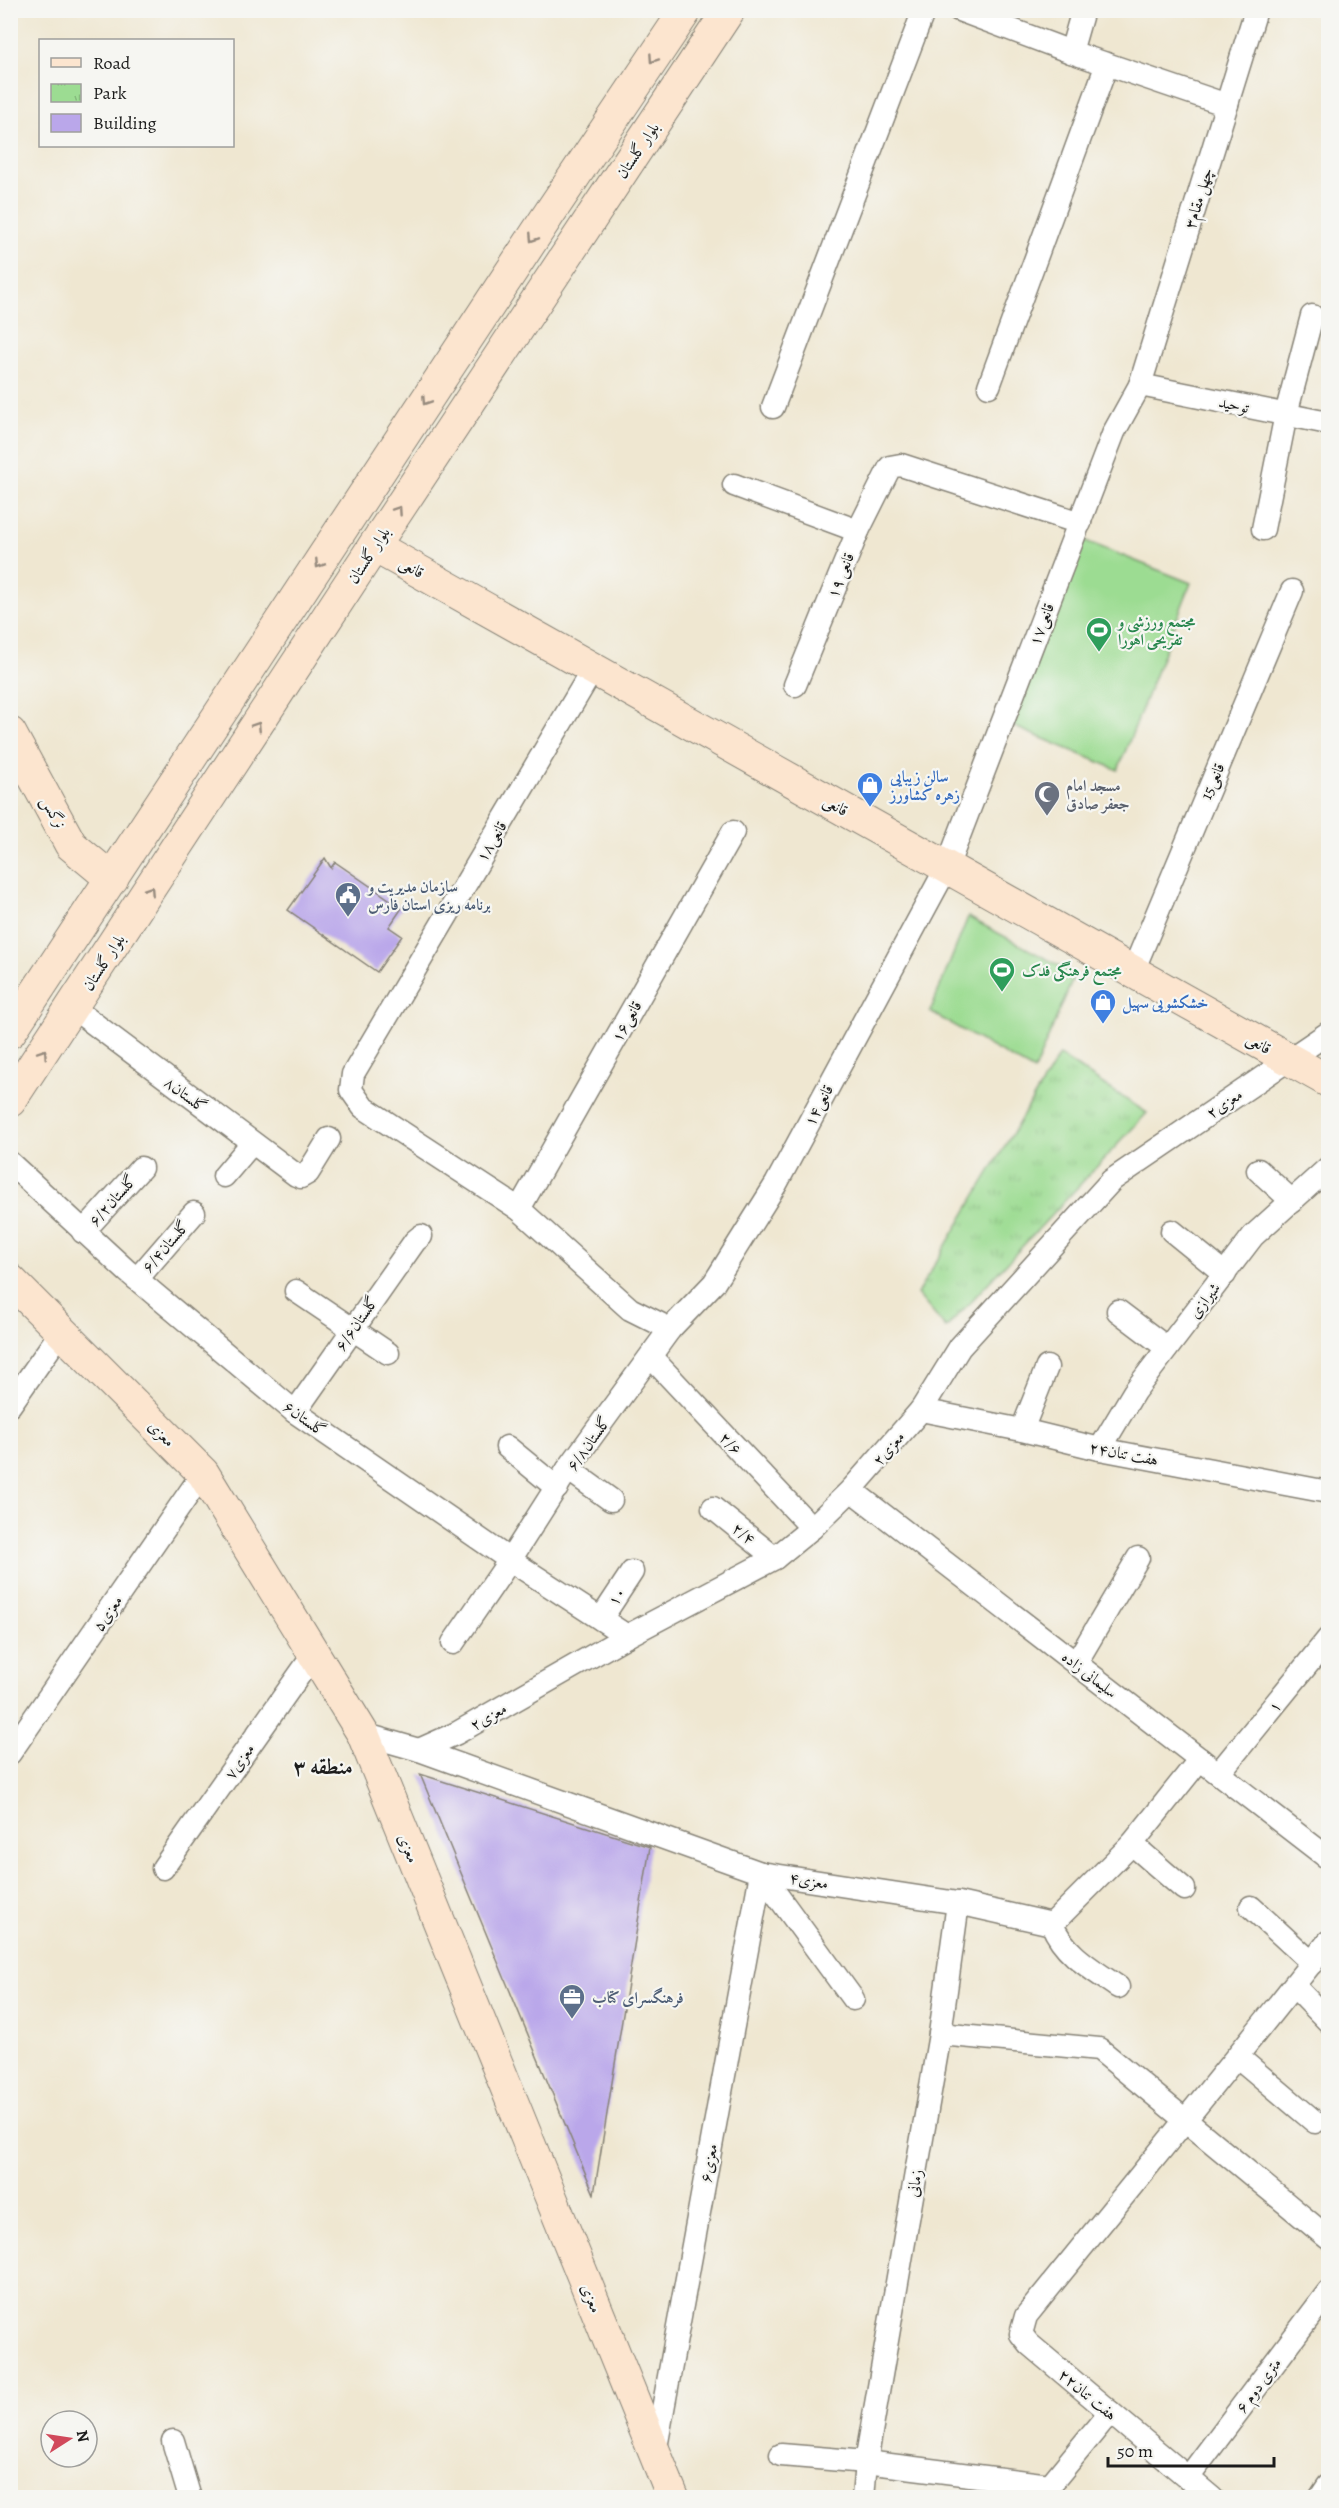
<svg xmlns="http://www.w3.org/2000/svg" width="1339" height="2508" font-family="Alegreya,Amiri,serif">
  <defs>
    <pattern id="park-tufts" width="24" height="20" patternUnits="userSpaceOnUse" patternTransform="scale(1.5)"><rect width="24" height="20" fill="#9cdc92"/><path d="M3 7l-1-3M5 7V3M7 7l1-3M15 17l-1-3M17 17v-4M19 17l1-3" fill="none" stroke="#86bc7d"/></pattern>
  </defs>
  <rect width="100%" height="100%" fill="#f6f6f2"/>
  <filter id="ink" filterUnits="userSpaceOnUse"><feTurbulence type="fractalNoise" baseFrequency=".0167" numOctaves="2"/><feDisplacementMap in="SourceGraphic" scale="12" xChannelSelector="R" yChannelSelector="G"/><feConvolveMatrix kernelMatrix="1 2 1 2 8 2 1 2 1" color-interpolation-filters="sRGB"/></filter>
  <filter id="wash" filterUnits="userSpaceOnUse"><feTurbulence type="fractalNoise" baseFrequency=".008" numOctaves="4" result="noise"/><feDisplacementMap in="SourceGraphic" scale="24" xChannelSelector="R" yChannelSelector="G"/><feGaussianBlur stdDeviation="1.35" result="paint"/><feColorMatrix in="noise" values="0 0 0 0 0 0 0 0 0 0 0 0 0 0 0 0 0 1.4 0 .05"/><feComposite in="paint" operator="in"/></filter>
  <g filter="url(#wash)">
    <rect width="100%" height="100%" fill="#efe7d1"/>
    <path fill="url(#park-tufts)" stroke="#5c7c57" stroke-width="1.5" d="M1059,1055L1147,1113L946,1328L917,1294Z"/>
    <g fill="#9cdc92" stroke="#5c7c57" stroke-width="1.5">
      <path d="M1078,538L1191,583L1118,770L1008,724Z"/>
      <path d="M968,917L1075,974L1034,1071L930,1012Z"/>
    </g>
    <g id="blocks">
      <g fill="#baa7ea">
        <path d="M325,858L331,868L335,862L402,908L389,927L402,936L377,972L288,910Z"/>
        <path d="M420,1774L650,1847L594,2194Z"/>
      </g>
    </g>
  </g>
  <g filter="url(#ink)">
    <use href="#blocks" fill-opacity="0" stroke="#868276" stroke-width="1.5"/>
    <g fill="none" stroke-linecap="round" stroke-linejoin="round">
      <g stroke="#868276" stroke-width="25">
        <g id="street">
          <path d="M959,10L1071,52L1227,105"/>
          <path d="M1071,52L1083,10"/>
          <path d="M1140,385L1328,423"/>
          <path d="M989,386L1107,64"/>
          <path d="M773,407L924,10"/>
          <path d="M734,485L858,531"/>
          <path d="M1263,529L1286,414L1312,316"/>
          <path d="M593,669L353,1074L351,1090L363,1107L519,1209L630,1309L670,1329"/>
          <path d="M795,685L858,531L890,467L901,465L1080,523"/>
          <path d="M1133,971L1292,591"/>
          <path d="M73,1008L296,1175L301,1177L308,1173L329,1139"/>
          <path d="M10,1163L127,1271L295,1412L510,1560L627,1636"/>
          <path d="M1258,1170L1292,1201"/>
          <path d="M224,1176L252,1143"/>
          <path d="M519,1209L733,832"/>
          <path d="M1172,1231L1225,1274"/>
          <path d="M83,1232L141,1168"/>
          <path d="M137,1279L194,1213"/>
          <path d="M296,1291L388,1353"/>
          <path d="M1118,1311L1167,1348"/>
          <path d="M651,1357L812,1528"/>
          <path d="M10,1405L61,1332"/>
          <path d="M921,1410L1022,1430L1100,1449L1328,1492"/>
          <path d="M295,1412L415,1241L421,1236"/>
          <path d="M1022,1430L1047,1367"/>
          <path d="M507,1447L557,1488"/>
          <path d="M1100,1449L1134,1392L1253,1236L1328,1168"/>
          <path d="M568,1469L611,1500"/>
          <path d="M851,1490L1328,1858"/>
          <path d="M713,1508L775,1558"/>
          <path d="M601,1619L632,1572"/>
          <path d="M453,1643L510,1560L568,1469L670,1329L714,1283L776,1184L947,867L1114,432L1140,385L1256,10"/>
          <path d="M1076,1663L1138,1558"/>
          <path d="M363,1734L419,1750L761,1873L958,1903L1052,1924L1132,1844L1200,1759"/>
          <path d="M419,1750L457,1733L627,1636L775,1558L812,1528L851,1490L921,1410L960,1347L1112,1180L1328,1033"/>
          <path d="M10,1753L203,1473"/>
          <path d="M1219,1773L1328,1639"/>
          <path d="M1132,1844L1184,1889"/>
          <path d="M163,1868L314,1654"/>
          <path d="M761,1873L853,1999"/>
          <path d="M1251,1907L1312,1963"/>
          <path d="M1052,1924C1064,1954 1092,1969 1118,1987"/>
          <path d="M1294,1986L1328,2021"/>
          <path d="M940,2034L1099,2049L1328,2238"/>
          <path d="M1238,2057L1315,2122"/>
          <path d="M173,2441L190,2498"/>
          <path d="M655,2453L761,1873"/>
          <path d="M781,2455L866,2462L1050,2485"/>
          <path d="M1188,2478L1328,2292"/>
          <path d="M1041,2496L1110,2412"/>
          <path d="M863,2498L866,2462L940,2034L958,1903"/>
          <path d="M1212,2498L1029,2344L1021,2334L1026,2316C1127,2191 1229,2068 1328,1942"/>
          <path d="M1320,2498L1328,2486"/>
        </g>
      </g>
      <g stroke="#868276" stroke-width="34">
        <g id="secondary">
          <path d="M374,546L1328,1081"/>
          <path d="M10,733L71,845L112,879"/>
          <path d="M10,1032L551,211L686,10"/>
          <path d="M10,1101L374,546L729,10"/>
          <path d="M10,1280L203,1473L363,1734L673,2498"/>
        </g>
      </g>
      <use href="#street" stroke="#fff" stroke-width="22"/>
      <use href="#secondary" stroke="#fce5cf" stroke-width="32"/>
    </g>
    <defs><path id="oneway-chevron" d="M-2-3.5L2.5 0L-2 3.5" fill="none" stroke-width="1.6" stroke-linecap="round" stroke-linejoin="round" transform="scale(1.5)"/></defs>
    <g stroke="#978b7e">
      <use href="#oneway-chevron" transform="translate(653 59) rotate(124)"/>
      <use href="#oneway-chevron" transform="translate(533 238) rotate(123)"/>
      <use href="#oneway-chevron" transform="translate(426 401) rotate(123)"/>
      <use href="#oneway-chevron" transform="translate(398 510) rotate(-56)"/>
      <use href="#oneway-chevron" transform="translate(319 564) rotate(123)"/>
      <use href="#oneway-chevron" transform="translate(257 726) rotate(-57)"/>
      <use href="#oneway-chevron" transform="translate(150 890) rotate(-57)"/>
      <use href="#oneway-chevron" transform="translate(43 1053) rotate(-56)"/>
    </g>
  </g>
  <defs>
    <g id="stadium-pin" transform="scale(1.35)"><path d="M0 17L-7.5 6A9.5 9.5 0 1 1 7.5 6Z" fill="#2e9e5b" stroke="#f6f6f2"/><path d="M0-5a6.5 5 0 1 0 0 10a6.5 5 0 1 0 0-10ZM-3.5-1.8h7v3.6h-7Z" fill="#fff"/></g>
    <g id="shop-pin" transform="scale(1.35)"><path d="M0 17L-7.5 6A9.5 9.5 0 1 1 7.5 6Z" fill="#3f7fe0" stroke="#f6f6f2"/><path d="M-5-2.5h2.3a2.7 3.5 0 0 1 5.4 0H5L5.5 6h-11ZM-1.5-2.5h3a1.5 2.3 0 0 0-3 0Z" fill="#fff"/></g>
    <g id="mosque-pin" transform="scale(1.35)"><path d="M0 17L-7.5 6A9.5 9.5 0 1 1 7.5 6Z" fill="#6b7280" stroke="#f6f6f2"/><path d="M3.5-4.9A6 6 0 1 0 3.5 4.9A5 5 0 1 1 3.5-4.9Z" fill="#fff"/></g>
    <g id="civic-pin" transform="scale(1.35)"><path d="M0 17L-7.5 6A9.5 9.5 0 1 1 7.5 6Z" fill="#5c6f8a" stroke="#f6f6f2"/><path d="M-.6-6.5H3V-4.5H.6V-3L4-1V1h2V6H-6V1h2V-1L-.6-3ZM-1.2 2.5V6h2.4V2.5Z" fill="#fff"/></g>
    <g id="office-pin" transform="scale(1.35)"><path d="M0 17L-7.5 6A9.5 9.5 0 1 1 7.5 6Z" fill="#5c6f8a" stroke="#f6f6f2"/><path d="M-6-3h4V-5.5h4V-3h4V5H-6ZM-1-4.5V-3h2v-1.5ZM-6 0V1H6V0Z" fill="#fff"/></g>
  </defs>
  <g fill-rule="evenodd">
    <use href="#stadium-pin" x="1099" y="630"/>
    <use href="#shop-pin" x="870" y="785"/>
    <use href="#mosque-pin" x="1047" y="794"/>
    <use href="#civic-pin" x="348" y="895"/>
    <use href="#stadium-pin" x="1002" y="970"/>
    <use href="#shop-pin" x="1103" y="1002"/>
    <use href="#office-pin" x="572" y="1997"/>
  </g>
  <g text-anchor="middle" stroke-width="4.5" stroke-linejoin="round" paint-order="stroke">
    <g font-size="16" fill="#1c1c1c" stroke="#f6f6f2">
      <text transform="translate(637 150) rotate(-56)" y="6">بلوار گلستان</text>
      <text transform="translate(1198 198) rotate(-73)" y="6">چهل مقام۳</text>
      <text transform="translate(1234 404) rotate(12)" y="6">توحید</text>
      <text transform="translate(368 555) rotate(-57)" y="6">بلوار گلستان</text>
      <text transform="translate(412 567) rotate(29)" y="6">قانعی</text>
      <text transform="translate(840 575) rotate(-68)" y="6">قانعی ۱۹</text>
      <text transform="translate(1041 624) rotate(-69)" y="6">۱۷قانعی</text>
      <text transform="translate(1212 781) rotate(-67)" y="6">15قانعی</text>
      <text transform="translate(836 805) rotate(29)" y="6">قانعی</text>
      <text transform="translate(54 812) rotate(61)" y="6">نرگس</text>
      <text transform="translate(491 841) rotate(-59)" y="6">۱۸قانعی</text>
      <text transform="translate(103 962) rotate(-57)" y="6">بلوار گلستان</text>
      <text transform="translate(626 1021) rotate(-60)" y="6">۱۶قانعی</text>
      <text transform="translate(1259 1043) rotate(30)" y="6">قانعی</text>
      <text transform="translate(186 1094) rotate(37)" y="6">گلستان۸</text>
      <text transform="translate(1224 1103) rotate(-34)" y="6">۲معزی</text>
      <text transform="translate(818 1105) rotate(-62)" y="6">۱۴قانعی</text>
      <text transform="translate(112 1200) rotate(-48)" y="6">۶/۲گلستان</text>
      <text transform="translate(165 1246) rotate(-49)" y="6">۶/۴گلستان</text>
      <text transform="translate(1204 1300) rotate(-52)" y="6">شیرازی</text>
      <text transform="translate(356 1323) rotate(-55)" y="6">۶/۶گلستان</text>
      <text transform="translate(305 1418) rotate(36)" y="6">گلستان۶</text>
      <text transform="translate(162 1433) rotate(45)" y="6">معزی</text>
      <text transform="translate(588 1443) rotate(-54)" y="6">۶/۸گلستان</text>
      <text transform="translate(731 1443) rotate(47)" y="6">۲/۶</text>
      <text transform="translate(888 1448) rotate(-49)" y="6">۲معزی</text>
      <text transform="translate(1124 1453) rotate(11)" y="6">هفت تنان۲۴</text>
      <text transform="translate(744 1533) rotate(39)" y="6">۲/۴</text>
      <text transform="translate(616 1596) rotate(-57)" y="6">۱۰</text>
      <text transform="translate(107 1613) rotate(-56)" y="6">۵معزی</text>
      <text transform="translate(1090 1674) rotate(38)" y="6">سلیمانی زاده</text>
      <text transform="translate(1274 1706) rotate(-51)" y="6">۱</text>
      <text transform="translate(488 1716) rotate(-30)" y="6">۲معزی</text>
      <text transform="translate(239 1761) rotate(-55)" y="6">۷معزی</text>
      <text transform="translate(409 1848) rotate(68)" y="6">معزی</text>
      <text transform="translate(809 1880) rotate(9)" y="6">۴معزی</text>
      <text transform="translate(708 2163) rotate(-80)" y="6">۶معزی</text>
      <text transform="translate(914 2183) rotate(-80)" y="6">زمانی</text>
      <text transform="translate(592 2298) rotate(68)" y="6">معزی</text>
      <text transform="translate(1258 2385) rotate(-53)" y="6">۶ متری دوم</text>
      <text transform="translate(1088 2394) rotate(40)" y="6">۲۲هفت تنان</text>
    </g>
    <g font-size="16" font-weight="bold" fill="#27864d" stroke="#f6f6f2" text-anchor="start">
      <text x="1118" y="627">مجتمع ورزشی و<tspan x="1118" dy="18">تفریحی اهورا</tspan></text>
      <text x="1022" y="976">مجتمع فرهنگی فدک</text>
    </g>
    <g font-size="16" font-weight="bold" fill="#366cbe" stroke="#f6f6f2" text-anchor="start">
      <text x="890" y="782">سالن زیبایی<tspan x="890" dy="18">زهره کشاورز</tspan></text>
      <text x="1122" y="1008">خشکشویی سهیل</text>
    </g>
    <g font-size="16" font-weight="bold" fill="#5b616d" stroke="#f6f6f2" text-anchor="start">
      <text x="1066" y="791">مسجد امام<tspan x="1066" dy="18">جعفر صادق</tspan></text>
    </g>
    <g font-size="16" font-weight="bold" fill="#4e5e75" stroke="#f6f6f2" text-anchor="start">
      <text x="368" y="892">سازمان مدیریت و<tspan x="368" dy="18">برنامه ریزی استان فارس</tspan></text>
      <text x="592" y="2003">فرهنگسرای کتاب</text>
    </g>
    <g font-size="22" font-weight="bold" fill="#1c1c1c" stroke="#f6f6f2">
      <text x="323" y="1774">منطقه ۳</text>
    </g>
  </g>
  <rect width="1339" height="2508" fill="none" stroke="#f6f6f2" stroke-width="36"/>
  <rect x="39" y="39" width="195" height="108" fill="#f6f6f2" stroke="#9f9f9c" stroke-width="1.5"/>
  <rect x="51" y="58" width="30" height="9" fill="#fce5cf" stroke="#9f9f9c" stroke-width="1.5"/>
  <text x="93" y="69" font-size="18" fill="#1c1c1c">Road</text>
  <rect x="51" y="84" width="30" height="18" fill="url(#park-tufts)" stroke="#9f9f9c" stroke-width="1.5"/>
  <text x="93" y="99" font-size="18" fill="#1c1c1c">Park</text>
  <rect x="51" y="114" width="30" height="18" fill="#baa7ea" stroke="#9f9f9c" stroke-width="1.5"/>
  <text x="93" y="129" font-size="18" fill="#1c1c1c">Building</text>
  <g transform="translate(69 2439) rotate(78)"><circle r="28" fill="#f6f6f2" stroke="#9f9f9c" stroke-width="1.5"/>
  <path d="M0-4.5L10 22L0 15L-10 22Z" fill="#d1495b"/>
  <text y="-9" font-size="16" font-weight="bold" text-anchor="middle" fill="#1c1c1c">N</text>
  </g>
  <path d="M1108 2457v9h166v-9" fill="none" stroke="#1c1c1c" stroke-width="3"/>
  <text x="1117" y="2457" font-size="18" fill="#1c1c1c" stroke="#f6f6f2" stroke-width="4.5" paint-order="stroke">50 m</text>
</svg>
